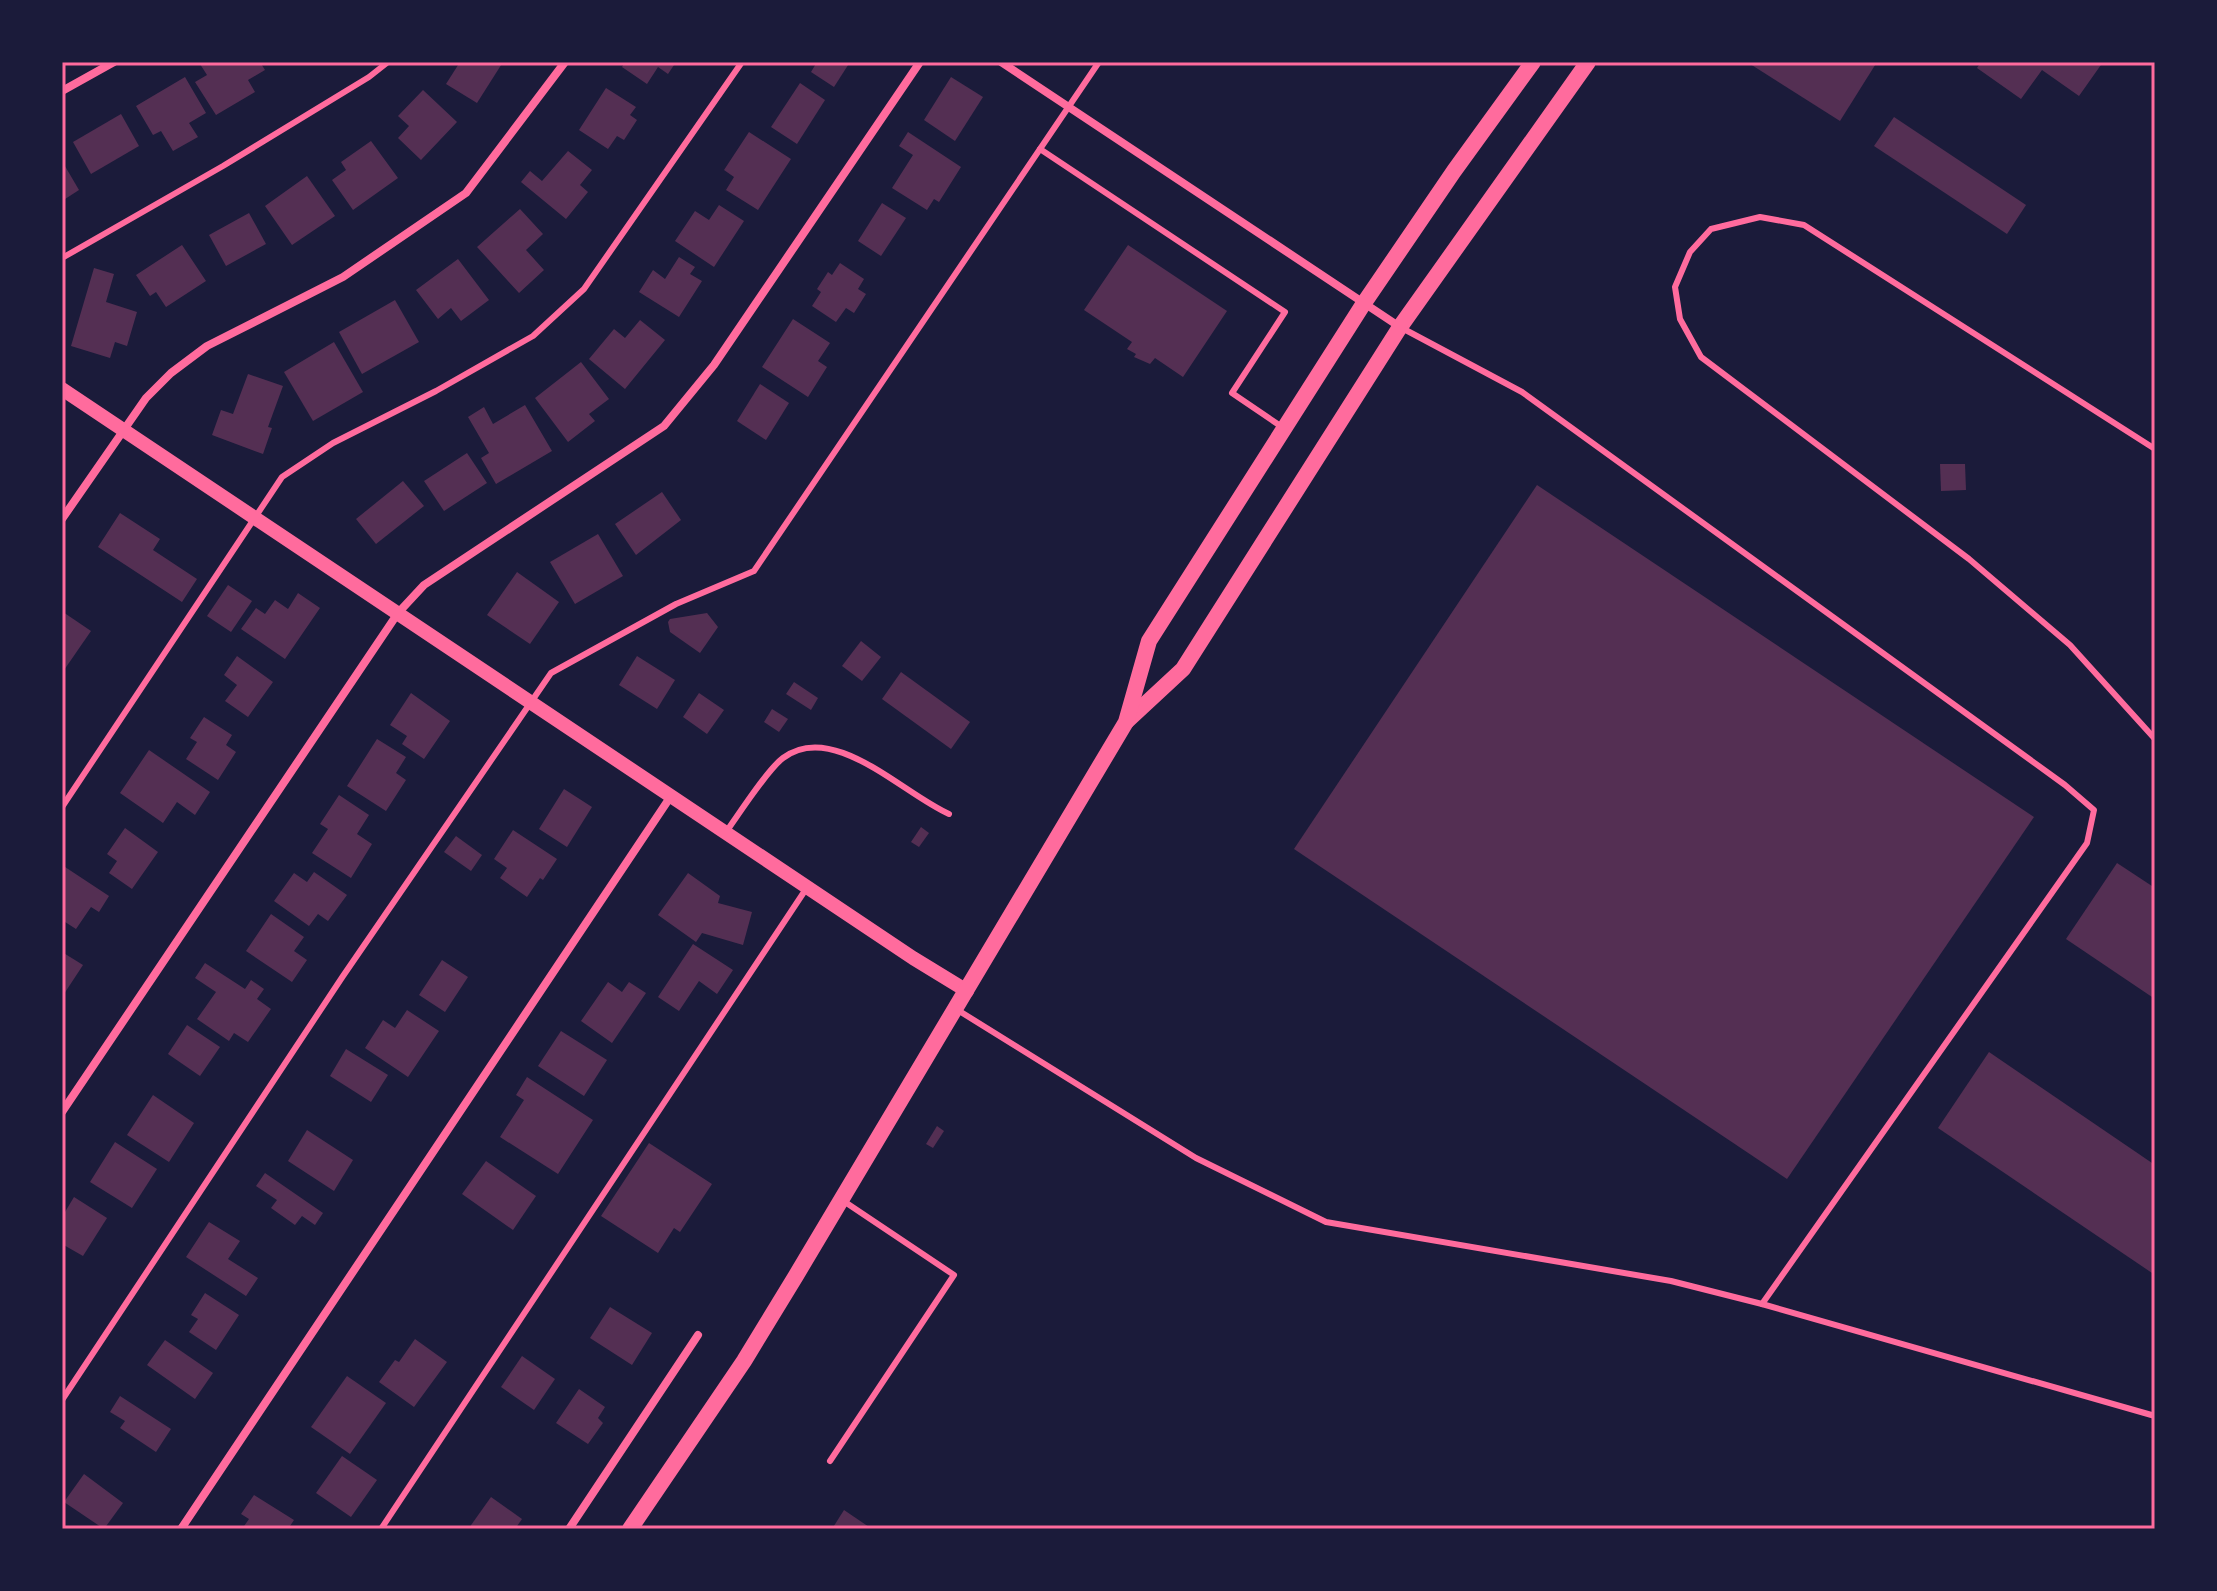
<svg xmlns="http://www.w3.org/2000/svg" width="2217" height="1591" font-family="Lora,serif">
  <rect width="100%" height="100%" fill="#1b1b3a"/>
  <g fill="#542f53">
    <path d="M204,62H260L265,70L248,80L255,92L216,115L195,82L207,75L200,64Z"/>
    <path d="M460,62H503L477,103L446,84Z"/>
    <path d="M625,62H676L668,74L658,67L647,84L622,67Z"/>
    <path d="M817,62H850L834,87L811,72Z"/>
    <path d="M1747,62H1877L1840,121Z"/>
    <path d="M1981,62H2103L2079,96L2042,70L2021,99L1977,68Z"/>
    <path d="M185,77L206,113L189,123L198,137L173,151L161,131L153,135L136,106Z"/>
    <path d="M951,77L983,97L955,141L924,120Z"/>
    <path d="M800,83L825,100L797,144L771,127Z"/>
    <path d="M606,88L636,107L630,115L637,120L624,140L617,136L608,149L579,130Z"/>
    <path d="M423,90L457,122L421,160L398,138L409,126L398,116Z"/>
    <path d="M121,114L139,146L91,174L73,142Z"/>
    <path d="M1894,117L2026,205L2007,234L1874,146Z"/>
    <path d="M749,132L791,159L758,210L726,190L734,177L724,170Z"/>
    <path d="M908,132L961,167L939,202L934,199L927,210L892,188L913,155L899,146Z"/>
    <path d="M371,141L398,178L353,210L332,180L346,170L341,162Z"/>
    <path d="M568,151L592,170L580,185L588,192L566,219L521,182L530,171L542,181Z"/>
    <path d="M62,161L79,190L62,201Z"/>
    <path d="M307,176L335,216L292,245L265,206Z"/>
    <path d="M882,203L906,218L881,256L858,241Z"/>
    <path d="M719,205L744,221L714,267L675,241L695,211L709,220Z"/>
    <path d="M520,209L543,234L526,250L544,270L519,293L477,247Z"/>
    <path d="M249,213L266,244L226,266L209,235Z"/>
    <path d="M182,245L206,281L166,307L156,292L150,296L136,275Z"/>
    <path d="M1128,245L1227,311L1183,377L1155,358L1150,364L1134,357L1136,354L1127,349L1132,342L1084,310Z"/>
    <path d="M679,257L695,267L690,274L702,281L679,317L639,292L653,270L665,279Z"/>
    <path d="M458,259L489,300L461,321L451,308L438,319L416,290Z"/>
    <path d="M840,263L864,279L858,289L866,294L854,313L846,308L836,322L812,306L821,292L817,289L828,272L832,275Z"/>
    <path d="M94,268L114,274L106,302L137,312L127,346L115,342L110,358L71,346Z"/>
    <path d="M395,300L419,342L362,374L339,332Z"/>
    <path d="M793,319L830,343L818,361L827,367L808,397L762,367Z"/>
    <path d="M640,320L665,340L625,389L589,359L614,329L625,338Z"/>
    <path d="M334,342L363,392L313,421L284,372Z"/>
    <path d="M581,362L609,399L589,414L595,421L568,442L535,398Z"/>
    <path d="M248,374L283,386L268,427L272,428L263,454L212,435L221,410L233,414Z"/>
    <path d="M760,384L789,403L766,440L737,421Z"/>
    <path d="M525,405L552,451L496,484L481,458L489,453L468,417L484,407L493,424Z"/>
    <path d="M467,453L487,483L444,511L424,481Z"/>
    <path d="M1940,464H1965L1966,490L1941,491Z"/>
    <path d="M403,481L424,506L376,544L356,519Z"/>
    <path d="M1537,485L2034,817L1787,1179L1294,849Z"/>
    <path d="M662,492L681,520L636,555L615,524Z"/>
    <path d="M120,513L160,539L153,550L197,579L182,602L98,547Z"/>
    <path d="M598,534L623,576L575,604L550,562Z"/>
    <path d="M517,572L559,602L530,644L487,615Z"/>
    <path d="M228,585L252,601L231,632L207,616Z"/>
    <path d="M298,593L320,608L285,659L241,629L256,608L265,614L275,600L288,609Z"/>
    <path d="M63,612L91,631L62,673V613Z"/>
    <path d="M707,613L718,627L700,653L670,632L668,622L670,619Z"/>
    <path d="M861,641L881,657L862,681L842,666Z"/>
    <path d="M237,656L273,682L248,717L225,701L237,685L224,675Z"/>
    <path d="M637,656L675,680L657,709L619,685Z"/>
    <path d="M901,672L970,722L951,749L882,699Z"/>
    <path d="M794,682L818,698L811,710L786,694Z"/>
    <path d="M411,693L450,721L424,759L402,744L407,736L390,725Z"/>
    <path d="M699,693L724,710L707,734L683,717Z"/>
    <path d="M772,709L788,719L779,732L764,722Z"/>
    <path d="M204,717L232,735L226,745L236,752L218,780L186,759L197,742L190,738Z"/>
    <path d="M377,739L406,757L396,773L406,780L386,811L347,786Z"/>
    <path d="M149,750L210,792L195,815L177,802L163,823L120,793Z"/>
    <path d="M564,789L592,807L567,847L539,829Z"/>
    <path d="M339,795L369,815L357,834L372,844L351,878L312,853L328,829L320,824Z"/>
    <path d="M921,827L929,833L919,847L911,842Z"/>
    <path d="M125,828L158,852L132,889L109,873L117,861L107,854Z"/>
    <path d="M513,830L557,859L543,880L540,878L527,897L500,878L507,868L494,859Z"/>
    <path d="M456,836L482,855L471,871L444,852Z"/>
    <path d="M2117,863L2155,888V999L2066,939Z"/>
    <path d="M62,865L109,896L99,912L91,907L76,929L62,920Z"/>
    <path d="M314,872L347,895L328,921L318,914L309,926L274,901L294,873L307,882Z"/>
    <path d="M688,873L720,896L718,903L752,912L743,945L702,933L696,942L658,915Z"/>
    <path d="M271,914L304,937L294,951L307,960L292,982L246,951Z"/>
    <path d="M693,944L733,970L717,994L699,981L679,1011L658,997Z"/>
    <path d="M62,952L83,965L62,997Z"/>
    <path d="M442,960L468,977L445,1012L419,995Z"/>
    <path d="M205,963L245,989L251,980L264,989L257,999L271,1009L248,1042L234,1033L229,1041L197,1019L216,992L195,978Z"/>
    <path d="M608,982L622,992L629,982L646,993L612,1043L581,1021Z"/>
    <path d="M407,1010L439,1031L408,1077L365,1048L383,1020L395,1028Z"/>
    <path d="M187,1025L220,1047L200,1076L168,1054Z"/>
    <path d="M561,1031L607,1060L584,1096L538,1066Z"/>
    <path d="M346,1049L388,1075L371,1102L330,1076Z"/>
    <path d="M1989,1052L2155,1165V1275L1938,1128Z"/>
    <path d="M527,1077L593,1120L558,1174L500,1137L524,1100L516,1095Z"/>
    <path d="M153,1095L194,1123L169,1162L127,1135Z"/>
    <path d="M937,1126L944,1131L933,1148L926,1144Z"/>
    <path d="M307,1130L353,1160L334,1191L288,1161Z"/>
    <path d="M115,1142L157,1169L132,1208L90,1182Z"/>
    <path d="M649,1143L712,1184L680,1232L674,1228L658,1253L601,1216Z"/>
    <path d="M486,1161L536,1196L513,1230L462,1194Z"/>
    <path d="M265,1173L323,1213L315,1225L302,1216L295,1225L271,1208L277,1200L256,1186Z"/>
    <path d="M74,1197L107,1218L83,1256L62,1244V1217Z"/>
    <path d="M209,1222L240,1241L228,1259L258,1278L246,1296L186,1257Z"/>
    <path d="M205,1293L239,1315L216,1350L189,1332L198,1319L191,1315Z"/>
    <path d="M610,1307L652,1333L632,1365L590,1338Z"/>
    <path d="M415,1339L447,1362L414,1407L379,1382L395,1360L399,1362Z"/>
    <path d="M165,1340L213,1373L195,1399L147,1365Z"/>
    <path d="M522,1356L555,1379L534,1410L501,1387Z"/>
    <path d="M347,1376L386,1403L350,1454L311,1427Z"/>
    <path d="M579,1389L605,1407L598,1418L603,1423L588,1444L556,1423Z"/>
    <path d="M120,1396L171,1429L156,1452L120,1428L125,1421L110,1412Z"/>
    <path d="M342,1456L377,1480L351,1517L316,1493Z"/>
    <path d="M84,1474L123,1503L104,1529L64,1502Z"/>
    <path d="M254,1495L294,1520L288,1529H242L249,1519L241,1514Z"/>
    <path d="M491,1497L522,1519L515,1529L469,1528Z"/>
    <path d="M844,1510L872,1529H832Z"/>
  </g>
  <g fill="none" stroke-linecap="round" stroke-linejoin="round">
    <g stroke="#ff6b9d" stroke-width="6">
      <path d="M1040,149L1285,312L1232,393L1282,427"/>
      <path d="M62,258L223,166L369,77L388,62"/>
      <path d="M1400,327L1522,392L2065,785L2094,810L2087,843L1762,1304"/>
      <path d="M2155,449L1804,225L1760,217L1711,229L1690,252L1675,287L1680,319L1701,357L1969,559L2070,645L2155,739"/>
      <path d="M62,807L282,477L333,443L436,391L533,336L584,289L742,62"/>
      <path d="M726,832C739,814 767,770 783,758C833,720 903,794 949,814"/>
      <path d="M956,1009L1196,1158L1326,1222L1671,1281L1762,1304L2155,1416"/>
      <path d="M62,1400L343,976L551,673L676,604L754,571L1099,62"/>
      <path d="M830,1461L954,1275L842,1200"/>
      <path d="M381,1529L806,889"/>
    </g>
    <g stroke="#ff6b9d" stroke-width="8">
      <path d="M1001,62L1400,327"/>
      <path d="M62,91L114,62"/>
      <path d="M62,519L146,398L171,373L207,346L343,277L466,193L565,62"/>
      <path d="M62,1112L398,613L424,585L664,426L714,365L920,62"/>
      <path d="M181,1529L671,796"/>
      <path d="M569,1529L698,1335"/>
    </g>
    <path stroke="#ff6b9d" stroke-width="14" d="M62,389L913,958L967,991"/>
    <g stroke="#ff6b9d" stroke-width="16">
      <path d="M1127,721L1183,669L1400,327L1588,62"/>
      <path d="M630,1529L744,1361L797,1274L1126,722L1149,641L1364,303L1454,171L1533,62"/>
    </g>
  </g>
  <rect width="2217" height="1591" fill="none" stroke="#1b1b3a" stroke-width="128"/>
  <rect x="64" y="64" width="2089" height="1463" fill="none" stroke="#ff6b9d" stroke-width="3"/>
</svg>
